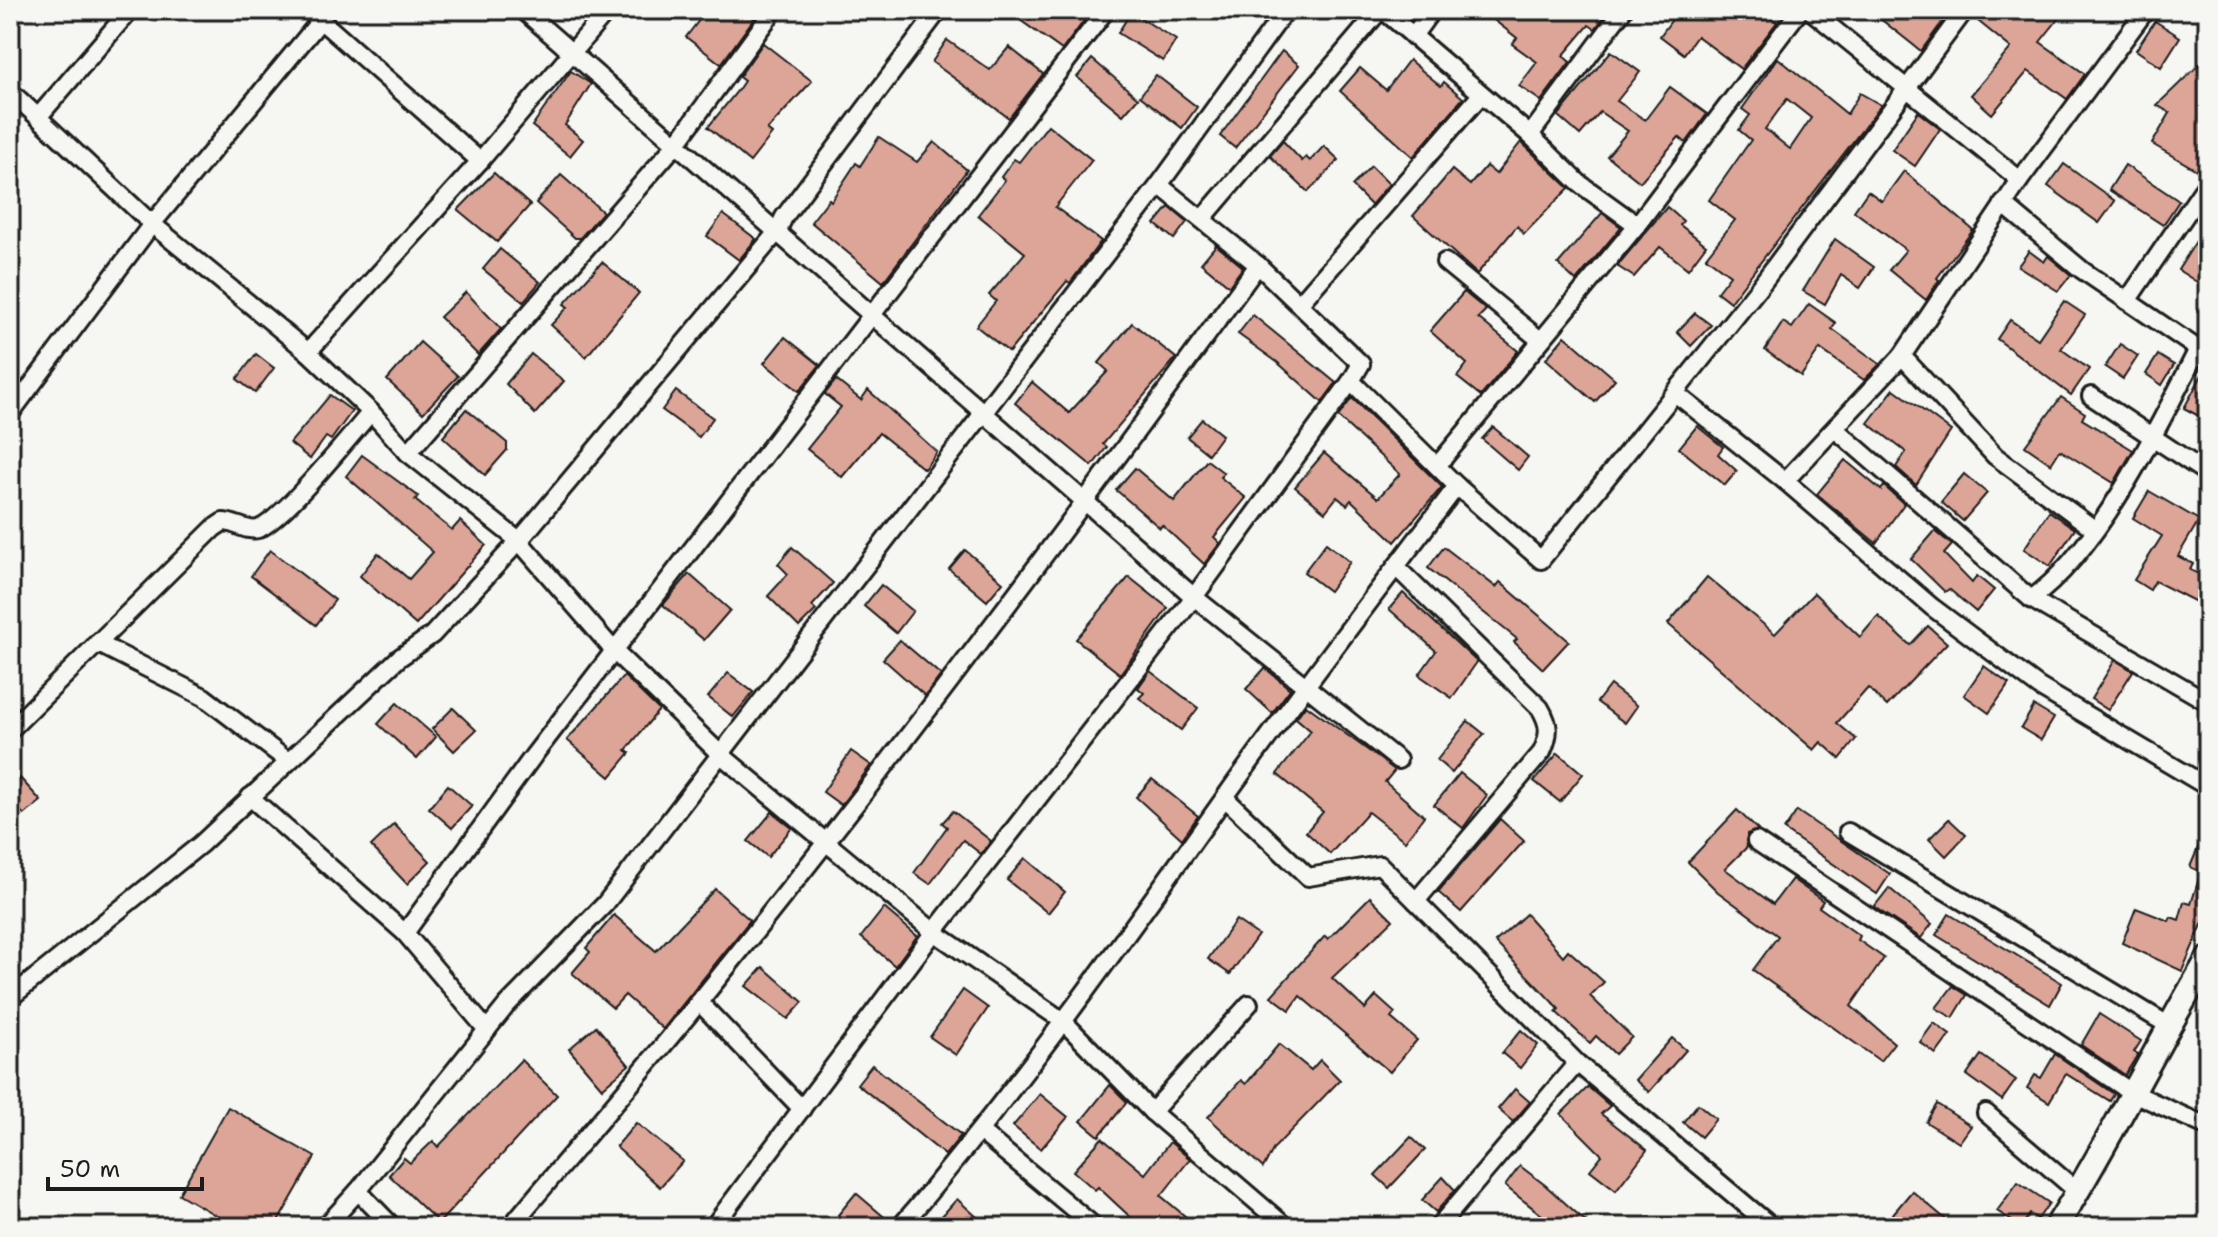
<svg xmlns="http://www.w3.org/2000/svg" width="2218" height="1237" font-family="'Shantell Sans',sans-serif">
  <rect width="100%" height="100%" fill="#f6f6f2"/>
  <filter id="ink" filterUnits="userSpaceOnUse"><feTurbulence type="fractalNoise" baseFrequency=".0125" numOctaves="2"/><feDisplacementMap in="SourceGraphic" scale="16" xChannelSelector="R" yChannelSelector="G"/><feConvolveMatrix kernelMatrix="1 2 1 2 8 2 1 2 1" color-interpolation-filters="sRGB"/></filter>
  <g filter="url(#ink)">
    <g fill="#dda598" stroke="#1c1c1c" stroke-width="2" fill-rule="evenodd">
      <path d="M707,10H760L721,64L686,37Z"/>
      <path d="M1006,10H1092L1062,50Z"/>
      <path d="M1481,10H1609L1595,29L1589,25L1563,56L1570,62L1541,101L1519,86L1537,62L1512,44L1517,38Z"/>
      <path d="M1679,10H1758L1777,22L1741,69L1697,36L1684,54L1660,36Z"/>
      <path d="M1869,10H1951L1921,51Z"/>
      <path d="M1976,10H2050L2060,17L2040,42L2085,74L2067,99L2028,71L1992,114L1971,95L2011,48L1973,17Z"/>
      <path d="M1131,12L1176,40L1163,61L1118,33Z"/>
      <path d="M2155,21L2180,37L2161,67L2136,50Z"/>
      <path d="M947,40L990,70L1009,47L1043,74L1009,118L932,62Z"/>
      <path d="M763,43L812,81L767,130L772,134L750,162L708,127L738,90L744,81L739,77Z"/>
      <path d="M1282,51L1299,65L1235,148L1220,136Z"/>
      <path d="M1611,51L1640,72L1617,101L1645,120L1670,87L1707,114L1686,143L1679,137L1640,182L1607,156L1628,131L1600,112L1580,135L1558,116Z"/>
      <path d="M2208,56V162L2202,173L2152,144L2170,113L2157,105Z"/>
      <path d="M1778,58L1847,114L1860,93L1881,105L1730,302L1717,292L1730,275L1706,257L1735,220L1709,200L1751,140L1739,130L1750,115L1742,109ZM1787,99L1811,118L1790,149L1765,129Z"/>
      <path d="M1092,59L1138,98L1123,115L1077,77Z"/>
      <path d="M1409,60L1441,86L1444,82L1463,98L1413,157L1340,91L1360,68L1386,90Z"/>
      <path d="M571,71L591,84L565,125L583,140L570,156L532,126Z"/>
      <path d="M1156,75L1197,107L1182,128L1140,96Z"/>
      <path d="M1918,112L1940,129L1915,166L1892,150Z"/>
      <path d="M1048,125L1092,160L1055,207L1101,241L1070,283L1067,281L1009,352L976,326L996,301L989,295L1025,253L978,215L1005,180L1001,177L1014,159L1019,162Z"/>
      <path d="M879,137L917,162L934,142L967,170L883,282L811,222L829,199L831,201L856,163L860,166Z"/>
      <path d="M1283,141L1302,161L1306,157L1310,161L1324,146L1339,160L1308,192L1270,156Z"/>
      <path d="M1521,142L1569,188L1524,234L1517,226L1477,274L1413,216L1452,170L1470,185L1486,166L1496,174Z"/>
      <path d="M2064,164L2115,201L2099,223L2048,186Z"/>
      <path d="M2125,165L2179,201L2163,225L2109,190Z"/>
      <path d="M1371,166L1389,184L1371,205L1352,186Z"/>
      <path d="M1904,171L1973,230L1937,278L1939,280L1926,300L1889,270L1906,250L1854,211L1868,191L1882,201Z"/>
      <path d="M494,173L530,205L497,242L458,210Z"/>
      <path d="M561,175L603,212L580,238H575L536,203Z"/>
      <path d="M1169,207L1187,222L1174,239L1155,224Z"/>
      <path d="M1667,207L1683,221L1680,225L1706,245L1688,269L1660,247L1634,277L1617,266Z"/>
      <path d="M1602,213L1621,227L1576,281L1558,264Z"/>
      <path d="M723,214L756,239L739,260L707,236Z"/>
      <path d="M2208,222V289L2178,270Z"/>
      <path d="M1835,239L1874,267L1860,288L1841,275L1825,304L1803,291Z"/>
      <path d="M1216,245L1243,267L1229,286L1201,263Z"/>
      <path d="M500,249L540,282L523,302L483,269Z"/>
      <path d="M2029,251L2044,262L2048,256L2071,275L2058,291L2018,266Z"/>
      <path d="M602,262L639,293L586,357L551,325L568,307L564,304Z"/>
      <path d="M466,292L501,329L478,355L440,317Z"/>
      <path d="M1464,292L1486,310L1478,318L1518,351L1481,396L1457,377L1467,364L1430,331Z"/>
      <path d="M2064,301L2085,315L2061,349L2089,369L2071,395L1997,339L2010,320L2038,339Z"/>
      <path d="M1809,304L1836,323L1832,329L1880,364L1864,380L1820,349L1801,376L1765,350L1783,322L1792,328Z"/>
      <path d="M1695,313L1711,325L1691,346L1677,332Z"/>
      <path d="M1253,315L1336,383L1322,402L1277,362L1238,334Z"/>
      <path d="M1132,323L1176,358L1103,444L1107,447L1092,466L1015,403L1032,382L1069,413L1108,371L1099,363Z"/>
      <path d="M1565,336L1615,379L1595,402L1546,359Z"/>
      <path d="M785,337L820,365L799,391L764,363Z"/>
      <path d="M420,342L458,376L423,413L387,380Z"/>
      <path d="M2120,344L2138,356L2123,379L2105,367Z"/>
      <path d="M256,354L274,368L255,393L237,379Z"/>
      <path d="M531,354L564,381L535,414L506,384Z"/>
      <path d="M2158,355L2174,365L2162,385L2146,374Z"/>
      <path d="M2208,364V421L2184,408Z"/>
      <path d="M836,380L861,400L868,390L937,452L924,469L879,433L842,477L807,449L841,407L825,394Z"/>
      <path d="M1894,389L1951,431L1916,485L1896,467L1906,452L1868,423Z"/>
      <path d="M676,391L713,418L699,437L662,410Z"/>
      <path d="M330,395L352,411L331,440L326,437L310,459L290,443Z"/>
      <path d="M2061,397L2085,413L2082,419L2133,450L2114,483L2060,450L2051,464L2025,446Z"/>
      <path d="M1352,398L1442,487L1395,542L1351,500L1347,505L1337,497L1325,512L1295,487L1324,453L1378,498L1400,474L1338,417Z"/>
      <path d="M466,409L507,443V450L485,475L443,437Z"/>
      <path d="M1202,419L1222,435L1208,454L1187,437Z"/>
      <path d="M1697,426L1723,447L1718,454L1737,471L1725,485L1679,448Z"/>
      <path d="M1493,427L1528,457L1518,470L1482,439Z"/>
      <path d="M362,455L418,496L415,500L452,530L460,521L486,545L416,625L360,576L378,553L409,579L433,552L346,476Z"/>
      <path d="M1207,460L1224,473L1220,477L1246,498L1214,537L1220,543L1204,564L1162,525L1160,528L1116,490L1135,468L1174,501Z"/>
      <path d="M1845,460L1881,490L1884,486L1904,504L1876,543L1817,494Z"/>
      <path d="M1964,474L1987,493L1963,521L1941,502Z"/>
      <path d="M2149,491L2199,520L2178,556L2193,564L2190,570L2208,578V608L2155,581L2150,590L2134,580L2162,536L2133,518Z"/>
      <path d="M2049,511L2075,529L2050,566L2024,549Z"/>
      <path d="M1935,531L1952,545L1944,554L1972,583L1977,576L1994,590L1976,612L1949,589L1945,592L1911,559Z"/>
      <path d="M1326,543L1350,562L1329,591L1304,572Z"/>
      <path d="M792,547L833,583L812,606L816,610L799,627L768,596L788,574L778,564Z"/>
      <path d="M1444,547L1496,587L1500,582L1569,641L1543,669L1514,642L1517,639L1428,568Z"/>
      <path d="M270,550L335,600L316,625L251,576Z"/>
      <path d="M965,550L1003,582L987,601L949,569Z"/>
      <path d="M689,574L730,610L704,640L663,605Z"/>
      <path d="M1129,577L1168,608L1120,674L1076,639Z"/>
      <path d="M1707,577L1775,634L1814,593L1860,637L1878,616L1910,645L1928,626L1947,643L1887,706L1868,688L1837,723L1856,739L1840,759L1821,742L1814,750L1668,624Z"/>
      <path d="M881,585L913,611L896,633L864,606Z"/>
      <path d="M1403,593L1477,662L1452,698L1419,675L1436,651L1389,609Z"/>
      <path d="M900,640L941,675L925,696L883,659Z"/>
      <path d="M2115,660L2133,671L2108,710L2091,699Z"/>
      <path d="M1984,666L2009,684L1989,713L1964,695Z"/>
      <path d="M1265,668L1290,689L1272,713L1246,689Z"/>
      <path d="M1150,671L1198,708L1181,730L1139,698L1144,693L1138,688Z"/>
      <path d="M728,673L753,692L733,717L708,697Z"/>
      <path d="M624,676L659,710L626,750L630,753L610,777L567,740Z"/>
      <path d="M1610,685L1637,706L1625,723L1597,702Z"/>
      <path d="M397,703L436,737L417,759L378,724Z"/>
      <path d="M1306,705L1395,770L1385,782L1424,816L1405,841L1368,812L1330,854L1306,832L1323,812L1277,774L1311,731L1296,718Z"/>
      <path d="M2034,706L2054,718L2041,740L2021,728Z"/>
      <path d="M453,708L476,730L454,751L432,729Z"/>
      <path d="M1468,721L1484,734L1452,773L1437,760Z"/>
      <path d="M851,751L871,765L841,805L823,792Z"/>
      <path d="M1558,753L1583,774L1560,802L1534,781Z"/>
      <path d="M1460,773L1487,795L1463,828L1434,805Z"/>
      <path d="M20,778L41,801L24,815L10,799V786Z"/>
      <path d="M1152,779L1198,816L1182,839L1136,797Z"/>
      <path d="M448,785L472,806L452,828L429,808Z"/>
      <path d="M1737,810L1758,830L1747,834V847L1725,869L1773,904L1792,879L1823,901L1819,907L1860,936L1858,940L1884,958L1851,1006L1894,1043L1880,1061L1753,970L1778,936L1718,892L1688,862Z"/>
      <path d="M953,811L991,841L981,854L963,840L930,884L914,873L947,827L942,823Z"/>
      <path d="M1797,811L1890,874L1877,894L1784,830Z"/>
      <path d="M772,812L792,828L768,857L748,841Z"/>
      <path d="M1500,819L1524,841L1461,912L1438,892Z"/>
      <path d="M1949,819L1966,835L1946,856L1929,839Z"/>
      <path d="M394,824L430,861L407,884L371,846Z"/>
      <path d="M2208,824V911L2182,971L2122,943L2136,908L2169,921L2171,917L2179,920L2184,902L2191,904L2201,872L2190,867Z"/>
      <path d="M1025,858L1065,892L1048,913L1007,880Z"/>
      <path d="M1889,888L1932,924L1921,938L1874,907Z"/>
      <path d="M715,889L750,920L663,1029L625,995L613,1008L572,973L590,952L586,948L614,915L656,951Z"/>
      <path d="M1370,897L1393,920L1332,978L1365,1009L1376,996L1395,1013L1391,1018L1417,1040L1390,1072L1300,996L1290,1010L1271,996L1325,936L1328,939Z"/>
      <path d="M884,908L917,936L895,966L861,937Z"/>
      <path d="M1526,914L1563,956L1568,950L1604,982L1590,996L1632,1037L1615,1054L1596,1036L1590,1043L1556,1012L1559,1009L1495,942Z"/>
      <path d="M1949,914L2062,983L2050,1005L1936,935Z"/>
      <path d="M1236,920L1258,935L1230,974L1208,959Z"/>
      <path d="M763,967L803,1002L788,1019L746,986Z"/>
      <path d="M1953,986L1967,995L1953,1018L1936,1008Z"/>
      <path d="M963,990L988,1008L956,1055L930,1037Z"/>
      <path d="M2099,1014L2141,1041L2134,1052L2138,1054L2125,1075L2081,1045Z"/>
      <path d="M1934,1023L1950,1035L1936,1054L1920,1042Z"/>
      <path d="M596,1026L629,1065L602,1088L569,1049Z"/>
      <path d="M1521,1030L1538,1045L1520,1068L1502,1053Z"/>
      <path d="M1672,1038L1686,1050L1649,1092L1635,1080Z"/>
      <path d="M1279,1044L1311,1070L1320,1060L1340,1080L1274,1148L1263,1168L1208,1117L1241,1080L1246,1084Z"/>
      <path d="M2055,1054L2114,1094L2110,1101L2066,1074L2049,1102L2027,1088L2035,1075L2041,1078Z"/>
      <path d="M1981,1055L2016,1080L2002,1100L1967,1075Z"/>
      <path d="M521,1060L557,1095L439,1223L389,1175L404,1158L410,1163L433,1141L438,1147Z"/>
      <path d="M872,1065L961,1135L945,1155L857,1084Z"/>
      <path d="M1110,1085L1127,1102L1099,1136L1081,1121Z"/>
      <path d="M1588,1087L1610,1106L1601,1114L1647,1150L1616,1190L1590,1170L1602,1155L1561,1114Z"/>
      <path d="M1515,1089L1530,1102L1513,1122L1498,1109Z"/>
      <path d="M1040,1094L1068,1117L1041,1149L1013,1126Z"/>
      <path d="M1698,1104L1716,1119L1701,1137L1683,1122Z"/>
      <path d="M1937,1104L1971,1126L1959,1143L1926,1122Z"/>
      <path d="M228,1107L315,1157L275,1227H236L179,1194Z"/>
      <path d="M636,1123L683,1161L660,1187L616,1147Z"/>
      <path d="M1411,1137L1425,1150L1389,1188L1375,1175Z"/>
      <path d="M1102,1138L1145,1174L1170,1142L1190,1159L1161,1196L1198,1227H1141L1098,1187L1095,1190L1073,1171Z"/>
      <path d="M1520,1166L1545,1185L1592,1227H1557L1505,1186Z"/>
      <path d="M1443,1177L1455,1190L1436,1212L1422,1200Z"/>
      <path d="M2018,1182L2049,1203L2038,1219L2030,1214L2021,1227L1997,1211Z"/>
      <path d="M1912,1191L1955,1227H1906L1892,1215Z"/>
      <path d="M856,1193L890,1222L889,1227H852L838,1215Z"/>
      <path d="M957,1199L988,1227H932Z"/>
    </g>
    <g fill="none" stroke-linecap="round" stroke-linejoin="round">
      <g stroke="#1c1c1c" stroke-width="22">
        <g id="street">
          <path d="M309,10L480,161"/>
          <path d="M523,10L1194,597L1398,760"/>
          <path d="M1383,10L1530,135L1579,183L1637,225"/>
          <path d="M1810,10L2020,180"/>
          <path d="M1413,36L1432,10"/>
          <path d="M10,91L152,224L308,352L371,412L408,453L519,541L615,652L720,754L934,932L1063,1021L1152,1112L1286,1227"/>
          <path d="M39,116L130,10"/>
          <path d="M1530,135L1623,10"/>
          <path d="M1159,185L1258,265"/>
          <path d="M2003,204L2082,270L2198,349C2160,424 2099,551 2031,599"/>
          <path d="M1203,218L1380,10"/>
          <path d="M1445,262L1540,340"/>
          <path d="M2127,301L2208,182"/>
          <path d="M1301,302L1480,96"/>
          <path d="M308,352L480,161L608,10"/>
          <path d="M1902,356L2020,180L2146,10"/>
          <path d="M1675,393L1785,481L1902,356L1995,456L2094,529"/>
          <path d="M2091,396L2208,474"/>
          <path d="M10,414L152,224L320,21"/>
          <path d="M1835,429L2031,599L2208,702"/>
          <path d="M408,453L677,143L774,10"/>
          <path d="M1437,466L1637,225L1800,10"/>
          <path d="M1785,481L1932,607L2039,687L2208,787"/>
          <path d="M1396,567L1540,708C1550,725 1550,734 1542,752L1416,901"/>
          <path d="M97,643L204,697L288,761"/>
          <path d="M10,730L214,528L223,522C235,522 247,532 258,529C282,521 352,434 371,412"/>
          <path d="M250,797L405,933L487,1030"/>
          <path d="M1225,798L1308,877L1380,865L1577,1063L1772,1227"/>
          <path d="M1848,832L2168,1025"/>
          <path d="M1756,841L2131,1092L2208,1127"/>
          <path d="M405,933L534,755L1106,10"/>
          <path d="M10,998L201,844L399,658L432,635L519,541L777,232L784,217L939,10"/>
          <path d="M699,1002L802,1109"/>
          <path d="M1152,1112L1249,1004"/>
          <path d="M1986,1113L2078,1192"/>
          <path d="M981,1132L1095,1227"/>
          <path d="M358,1191L393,1227"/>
          <path d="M325,1227L358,1191L506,1006L605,904L1159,185L1286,10"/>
          <path d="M510,1227C573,1152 637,1078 699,1002C893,762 1077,514 1258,265L1361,364L1351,381"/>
          <path d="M713,1227L934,932L1194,597L1351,381L1457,486L1541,560L1761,285L1965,10"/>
          <path d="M900,1227C1017,1090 1121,944 1225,797C1300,692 1379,589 1457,486"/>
          <path d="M1438,1227L1577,1063"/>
        </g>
      </g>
      <g stroke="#1c1c1c" stroke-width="28">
        <path id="secondary" d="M2056,1227C2111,1140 2155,1047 2208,959"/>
      </g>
      <use href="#street" stroke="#f6f6f2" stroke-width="16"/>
      <use href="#secondary" stroke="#f6f6f2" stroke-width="22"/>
    </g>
  </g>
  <rect width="2218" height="1237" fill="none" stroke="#f6f6f2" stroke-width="40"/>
  <rect x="20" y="20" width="2178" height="1197" fill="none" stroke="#1c1c1c" stroke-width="3" filter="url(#ink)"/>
  <path d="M48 1177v12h154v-12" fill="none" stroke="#1c1c1c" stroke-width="4"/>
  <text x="60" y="1177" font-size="24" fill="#1c1c1c" stroke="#f6f6f2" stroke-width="6" paint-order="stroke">50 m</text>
</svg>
